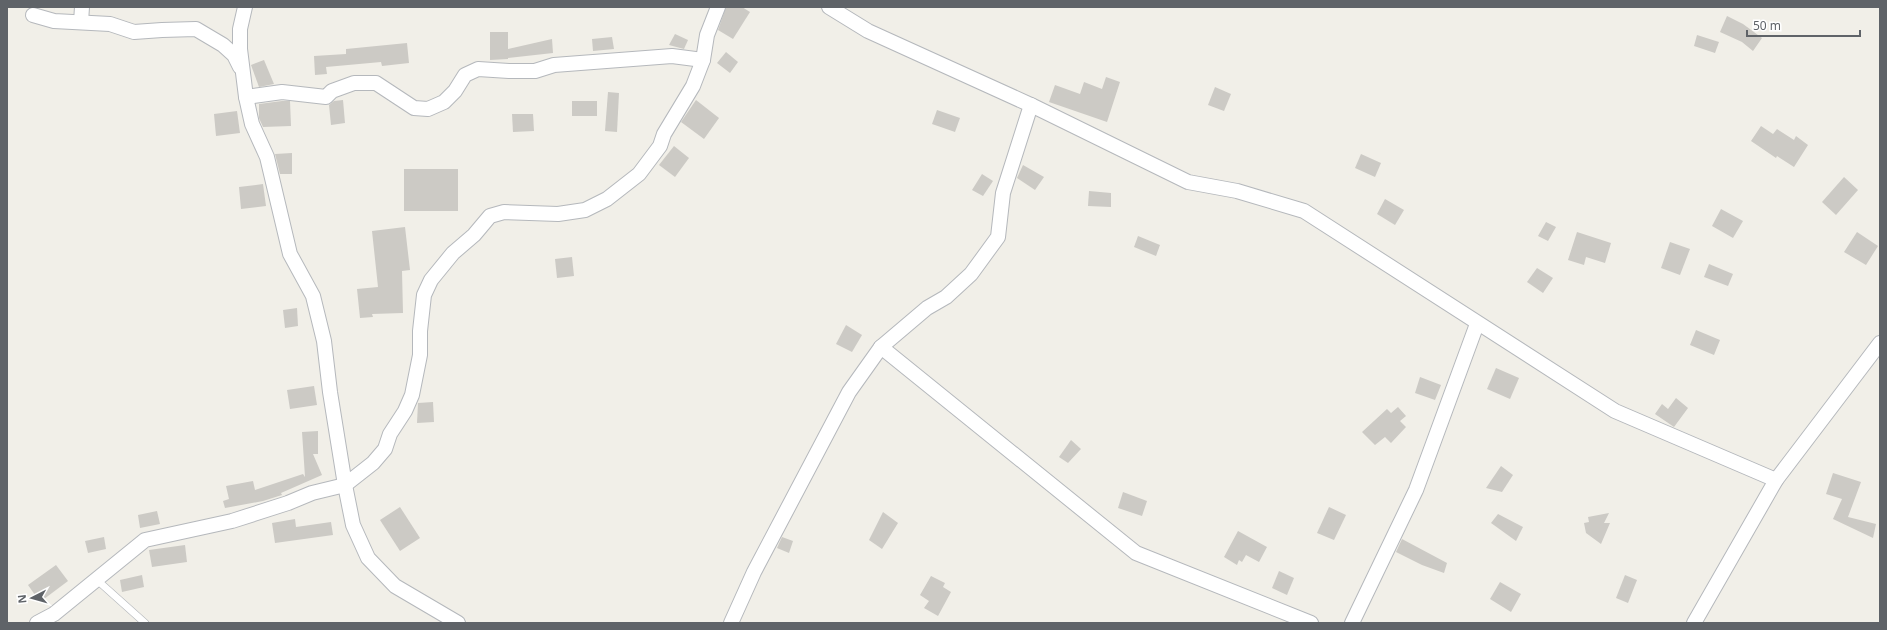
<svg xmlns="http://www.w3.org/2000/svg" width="1887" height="630" font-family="'Noto Sans',sans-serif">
  <rect width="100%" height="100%" fill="#f1efe8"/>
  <g fill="#cccac5">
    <path d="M726,7H742L750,12L733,39L718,30Z"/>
    <path d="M1727,16L1743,24L1762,38L1753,51L1742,42L1720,32Z"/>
    <path d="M490,32H508V49L552,39L553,53L508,58V59L490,60Z"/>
    <path d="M675,34L688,40L684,49L669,45Z"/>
    <path d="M1697,35L1719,42L1715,53L1694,46Z"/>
    <path d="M612,37L614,49L593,51L592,39Z"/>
    <path d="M407,43L409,63L382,66L381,62L326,67L327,74L315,75L314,56L346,54V49Z"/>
    <path d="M726,52L738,62L730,73L717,63Z"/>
    <path d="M264,60L274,84L259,87L251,65Z"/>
    <path d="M1106,77L1120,82L1107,122L1049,102L1055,85L1080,94L1084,82L1102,89Z"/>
    <path d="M1215,87L1231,94L1224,111L1208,105Z"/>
    <path d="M608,92L619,93L617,132L605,131Z"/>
    <path d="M343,100L345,123L331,125L329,105L334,101Z"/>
    <path d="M696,100L719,118L704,139L681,122Z"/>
    <path d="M282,101H290L291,126L263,127L259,118V104Z"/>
    <rect x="572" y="101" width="25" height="15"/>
    <path d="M937,110L960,118L955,132L932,124Z"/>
    <path d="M237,111L240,133L216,136L214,114Z"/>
    <path d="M512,114H533L534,131L513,132Z"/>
    <path d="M1761,126L1773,134L1777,129L1794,140L1796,136L1808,145L1794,167L1777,156L1776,158L1751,141Z"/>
    <path d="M674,146L689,158L675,177L659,165Z"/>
    <path d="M292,153V174H280L275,154Z"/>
    <path d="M1361,154L1381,163L1375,177L1355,168Z"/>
    <path d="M1023,165L1044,177L1035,190L1017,178Z"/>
    <rect x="404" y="169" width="54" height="42"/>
    <path d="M982,174L993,181L983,196L972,190Z"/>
    <path d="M1844,177L1858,190L1836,215L1822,202Z"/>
    <path d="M263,184L266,206L241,209L239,187Z"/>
    <path d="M1089,191L1111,193V207L1088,206Z"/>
    <path d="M1385,199L1404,210L1395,225L1377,214Z"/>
    <path d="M1721,209L1743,221L1733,238L1712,226Z"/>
    <path d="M1546,222L1556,227L1548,241L1538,236Z"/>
    <path d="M405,227L410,270L402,271L403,313L372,314L373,317L360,318L357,289L378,287L372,231Z"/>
    <path d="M1577,232L1611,243L1605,263L1586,257L1584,265L1568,260Z"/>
    <path d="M1857,232L1878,246L1866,265L1844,252Z"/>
    <path d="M1138,236L1160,245L1156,256L1134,247Z"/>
    <path d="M1670,242L1690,249L1680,275L1661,268Z"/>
    <path d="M572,257L574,276L557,278L555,259Z"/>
    <path d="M1709,264L1733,274L1728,286L1704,277Z"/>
    <path d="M1537,268L1553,278L1543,293L1527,282Z"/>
    <path d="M297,308L298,326L285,328L283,310Z"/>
    <path d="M846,325L862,335L852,352L836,344Z"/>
    <path d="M1696,330L1720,340L1714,355L1690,345Z"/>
    <path d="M1496,368L1519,378L1510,399L1487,389Z"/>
    <path d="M1420,377L1441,385L1435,400L1415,393Z"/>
    <path d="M314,386L317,405L290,409L287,390Z"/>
    <path d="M1676,398L1688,408L1674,427L1655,414L1662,404L1668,409Z"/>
    <path d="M433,402L434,422L417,423L418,403Z"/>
    <path d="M1398,407L1406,416L1400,421L1406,427L1391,443L1385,437L1375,445L1362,432L1387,409L1391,413Z"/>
    <path d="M318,431V454H313L322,475L281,493L282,495L263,501L225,508L223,501L229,499L226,486L253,481L255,490L303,474L305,477L302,432Z"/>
    <path d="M1071,440L1081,449L1068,463L1059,457Z"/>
    <path d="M1501,466L1513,475L1502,492L1486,488Z"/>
    <path d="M1833,473L1861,482L1848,517L1876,524L1873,538L1833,519L1842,499L1826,494Z"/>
    <path d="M1123,492L1147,501L1142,516L1118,508Z"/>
    <path d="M400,507L420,538L400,551L380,520Z"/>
    <path d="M1329,507L1346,515L1334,540L1317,533Z"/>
    <path d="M157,511L160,524L140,528L138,515Z"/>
    <path d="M883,512L898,523L882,549L869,540Z"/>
    <path d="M1609,513L1604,523H1610L1601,544L1586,533L1584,523L1589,522L1588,517Z"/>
    <path d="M1498,514L1523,527L1516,541L1491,523Z"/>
    <path d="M295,519L296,527L331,522L333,535L275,543L272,523Z"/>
    <path d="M1238,531L1267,547L1259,562L1246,555L1242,562L1239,560L1237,565L1224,557Z"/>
    <path d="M104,537L106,549L88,553L85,541Z"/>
    <path d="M782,537L793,541L789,553L777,548Z"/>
    <path d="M1402,539L1447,563L1444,573L1422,565L1396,552Z"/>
    <path d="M185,545L187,562L152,567L149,550Z"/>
    <path d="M56,565L68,581L40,602L28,585Z"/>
    <path d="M1279,571L1294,578L1287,595L1272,588Z"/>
    <path d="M142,575L144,587L122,592L120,580Z"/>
    <path d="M1625,575L1637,580L1628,603L1616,598Z"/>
    <path d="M931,576L945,583L943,587L951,592L938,616L924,608L929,601L920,595Z"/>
    <path d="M1500,582L1521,594L1511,612L1490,599Z"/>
  </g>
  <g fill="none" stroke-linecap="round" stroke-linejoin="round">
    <g stroke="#b5b8bc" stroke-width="8">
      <path id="lane" d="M97,580L145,623"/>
    </g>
    <g stroke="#b5b8bc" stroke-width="16">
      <g id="street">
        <path d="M245,7L240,29V49L246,97L252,124L267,157L290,254L313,296L324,341L330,392L345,485L353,525L368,558L395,586L458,623"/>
        <path d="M829,7L868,31L1031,105L1188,182L1237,191L1304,211L1615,411L1776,480"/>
        <path d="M33,15L54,21L110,24L134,32L162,30L196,29L223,45L234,55L240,67"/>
        <path d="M81,22L82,7"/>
        <path d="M246,97L282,92L326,97L332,91L354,83H376L414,108L428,109L444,102L455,91L465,75L478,69L509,71H535L554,65L672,56L703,60"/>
        <path d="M881,347L1136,553L1311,623"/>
        <path d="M37,623L54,614L145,540L232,521L288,503L312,493L345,485L373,463L385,449L390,434L405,411L412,395L420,355V331L424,295L431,280L453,253L474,235L490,216L504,212L558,214L585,210L607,199L639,174L660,146L664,134L693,86L703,60L707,35L718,7"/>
        <path d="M731,623L754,572L849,392L881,347L927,308L946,297L971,274L998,237L1003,193L1031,105"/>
        <path d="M1352,623L1416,490L1477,324"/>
        <path d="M1694,623L1776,480L1880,343"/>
      </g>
    </g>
    <use href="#lane" stroke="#fff" stroke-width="7"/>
    <use href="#street" stroke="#fff" stroke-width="14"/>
  </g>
  <rect width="1887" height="630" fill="none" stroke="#5f6368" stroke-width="16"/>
  <g transform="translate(32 598) rotate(264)" stroke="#ffffff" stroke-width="3" paint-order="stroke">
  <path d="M0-3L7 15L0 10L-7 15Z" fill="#5f6368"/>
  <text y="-6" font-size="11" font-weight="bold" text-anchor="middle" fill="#5f6368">N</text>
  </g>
  <path d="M1747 30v6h113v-6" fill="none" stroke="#5f6368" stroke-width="2"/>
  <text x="1753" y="30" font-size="12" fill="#5f6368" stroke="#ffffff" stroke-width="3" paint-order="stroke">50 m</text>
</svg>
